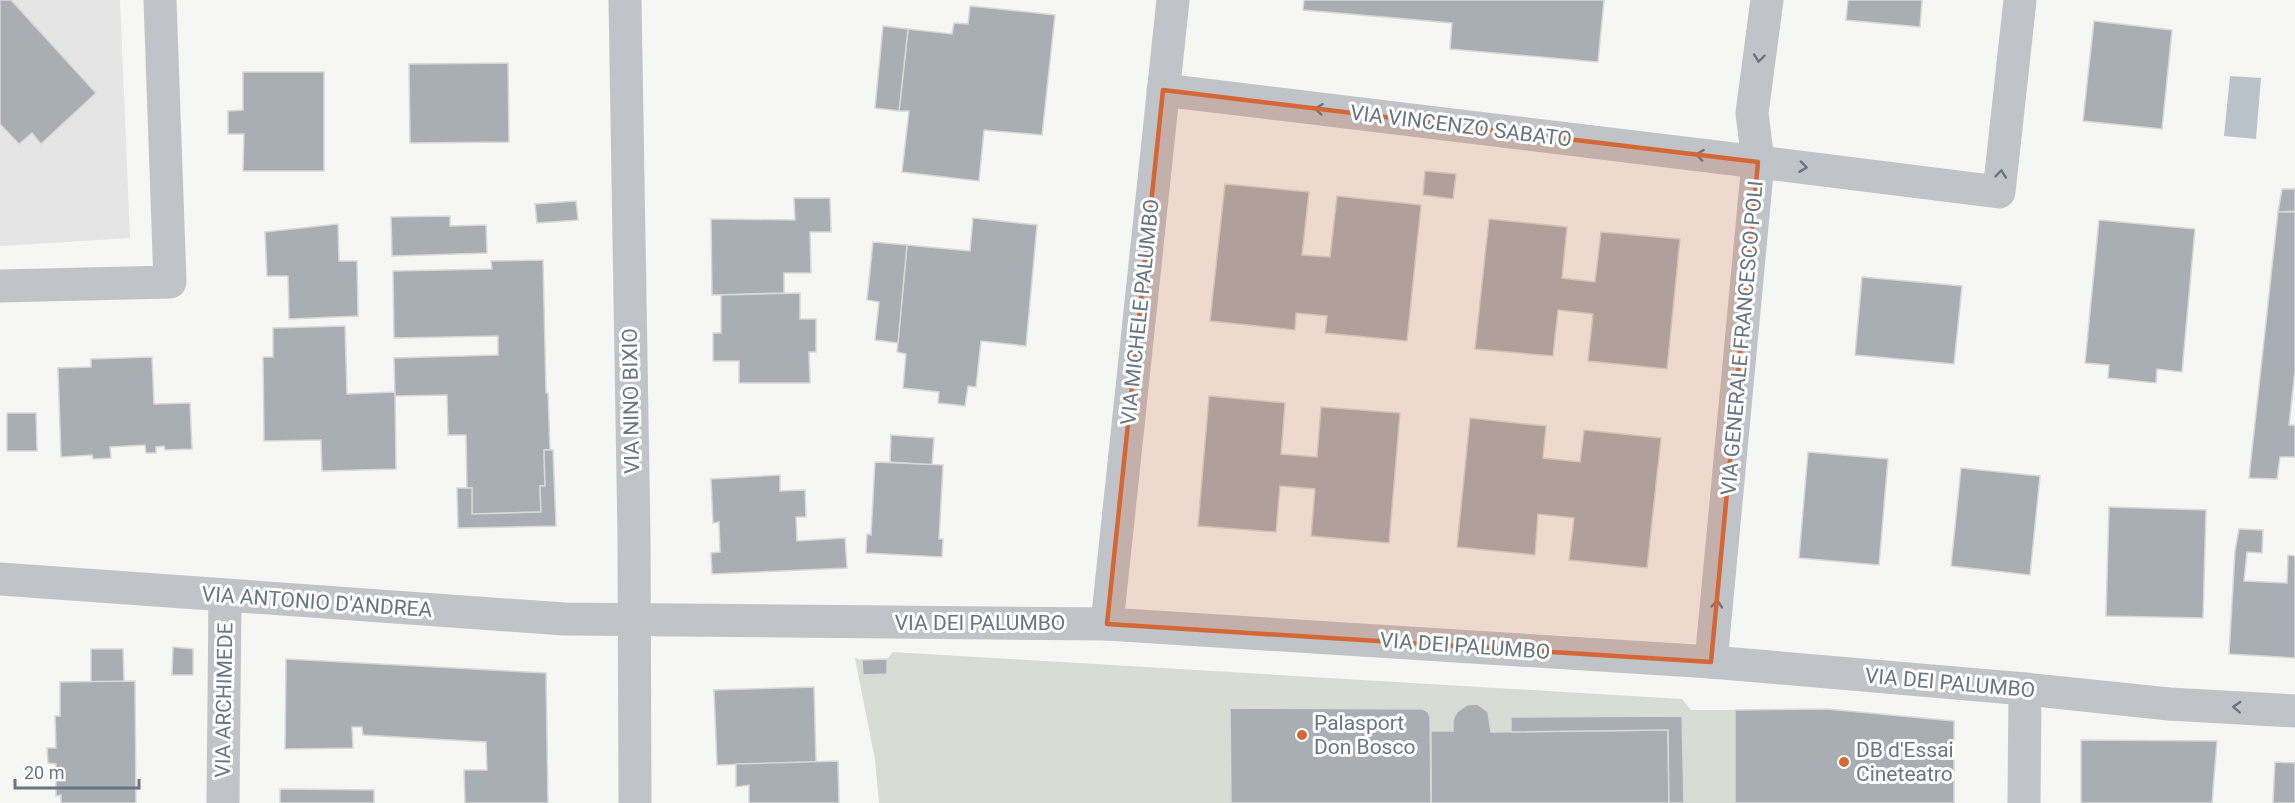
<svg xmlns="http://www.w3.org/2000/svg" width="2295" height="803" font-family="Roboto,sans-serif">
  <rect width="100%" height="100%" fill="#f6f6f4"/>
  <path fill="#e4e5e4" d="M0,0H120L130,238L0,246Z"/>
  <path fill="#d7ddd5" d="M893,652L1682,699L1691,710H1735V803H879L875,760L855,658L862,660L863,675L887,674V659Z"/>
  <path fill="#bac3c9" d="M2230,76L2261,78L2256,139L2224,136Z"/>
  <g fill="#a8aeb4" stroke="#d8d8d6" stroke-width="1.5">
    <path d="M0,0H11L96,93L41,144L32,133L19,144L0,124Z"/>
    <path d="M1304,0H1604L1598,62L1450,49L1452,23L1303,10Z"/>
    <path d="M1848,0H1922L1920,27L1846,20Z"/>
    <path d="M970,6L1055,15L1042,135L984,130L979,181L902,172L909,111H899L908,29L952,34L954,23L968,24Z"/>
    <path d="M2094,21L2172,30L2162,129L2083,121Z"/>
    <path d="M883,26L908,29L899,111L875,108Z"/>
    <path d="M508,63L509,142L410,143L409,64Z"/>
    <path d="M243,72H324V171H243L244,134H228V111L243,110Z"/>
    <path d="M1425,171L1456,174L1453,199L1423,195Z"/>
    <path d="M1225,184L1309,192L1302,255L1330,257L1337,196L1421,205L1407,341L1325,333L1327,316L1296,313L1295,330L1210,321Z"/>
    <path d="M2282,189H2295V211L2278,212Z"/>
    <path d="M794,198H830L831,232H810L811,273H784V293L712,295L711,219L795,220Z"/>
    <path d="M576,201L578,220L537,223L535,204Z"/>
    <path d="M2278,212H2295V370L2289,425H2295V457H2280L2277,479L2249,478Z"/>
    <path d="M450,216V226L486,225L487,253L392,256L391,217Z"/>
    <path d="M973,218L1037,225L1026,346L981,341L976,387L968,386L965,406L938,403L939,392L903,388L906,354L897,352L907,245L970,251Z"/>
    <path d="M1489,219L1567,227L1562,278L1595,282L1601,232L1680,239L1667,369L1588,361L1593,314L1558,310L1553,356L1475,349Z"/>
    <path d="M2099,220L2195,229L2182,372L2157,369L2156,383L2108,378L2109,365L2085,363Z"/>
    <path d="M338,224L339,261H357L358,316L289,319L288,276H267L265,232Z"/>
    <path d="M873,242L907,245L898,343L875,340L879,302L867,300Z"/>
    <path d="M543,260L546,393H548L550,450H544L545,486H540L541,512L472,514V488H467L466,435H448L447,395L395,396L394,358L498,355V336L394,338L393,271L492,269L491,261Z"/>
    <path d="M1862,277L1962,286L1954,364L1855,355Z"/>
    <path d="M800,293V319H816V352H809L810,383H739V361H713V333H721V295Z"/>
    <path d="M345,326L347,394L395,392L396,469L322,471L321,440L264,441L263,357H273V328Z"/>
    <path d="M152,357L154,404L190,403L192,449L165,450L164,446L156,447V453H146L145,445L110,447L111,458L93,459L92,455L61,457L58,368L91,367V359Z"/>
    <path d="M1209,396L1285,403L1281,454L1317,457L1321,407L1400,413L1389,543L1311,536L1315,489L1280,486L1276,532L1198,526Z"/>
    <path d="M7,413H36L37,451H7Z"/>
    <path d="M1470,418L1546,426L1543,458L1580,462L1584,430L1661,438L1647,568L1569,560L1574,518L1538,514L1535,555L1457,547Z"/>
    <path d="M891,435L934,438L932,465L890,462Z"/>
    <path d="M544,450H553L556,526L458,528L457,488H472V514L541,512L540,486H545Z"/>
    <path d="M1808,452L1888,459L1879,565L1799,558Z"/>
    <path d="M875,462L943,465L939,539H943L942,557L866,553L867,534L871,535Z"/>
    <path d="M1961,468L2040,476L2030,575L1951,566Z"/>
    <path d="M780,475V491L805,490L806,517H796L797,541L845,538L847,568L712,574L711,553L720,552L719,522L713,523L711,479Z"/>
    <path d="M2109,507L2206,510L2203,618L2106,616Z"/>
    <path d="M2239,529L2263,530L2262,553L2247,552L2244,581L2287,583L2288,555L2295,556V658L2229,654L2235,551Z"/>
    <path d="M173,647L193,649V675H172Z"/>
    <path d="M91,649H123L124,682H91Z"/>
    <path d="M286,659L546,673L548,803H465L464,770H487L486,742L363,735L362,727H352L353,748L285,749Z"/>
    <path d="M887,659V674L863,675L862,660Z"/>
    <path d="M135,681L136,803H61V795L56,796V764L48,763L47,748H56L55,716H60V682Z"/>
    <path d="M814,687L816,762L717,765L714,690Z"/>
    <path d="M1477,704L1488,712L1491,732L1668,730L1669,803H1431V731H1453V720L1457,712L1467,705Z"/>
    <path d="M1230,708L1423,709L1428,712L1430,717L1431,803H1231Z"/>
    <path d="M1827,709L1954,721V803H1735V710Z"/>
    <path d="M1682,716L1684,803H1669L1668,730L1511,732V717Z"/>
    <path d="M2081,740L2217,741L2212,803H2081Z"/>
    <path d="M838,761L839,803H749V785L736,787V764Z"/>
    <path d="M2275,762L2295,763V803H2273Z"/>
    <path d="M280,789L374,790V803H280Z"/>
  </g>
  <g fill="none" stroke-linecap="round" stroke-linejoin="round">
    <g stroke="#c0c3c7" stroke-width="33">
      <path d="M625,0L634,537L635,803"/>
      <path d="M1163,90L1758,162L1752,113L1767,0"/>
      <path d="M0,286L170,282L160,0"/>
      <path d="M0,579L564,619L1107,624L1711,662L2025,689L2169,704L2295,711"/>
      <path d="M1107,624L1173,0"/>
      <path d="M1711,662L1758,162L1999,192L2020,0"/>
      <path d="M223,803L225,596"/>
      <path d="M2024,803L2025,689"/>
    </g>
  </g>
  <defs><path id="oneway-chevron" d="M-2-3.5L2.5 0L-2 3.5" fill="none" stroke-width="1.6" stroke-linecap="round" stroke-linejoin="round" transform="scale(1.5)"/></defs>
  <g stroke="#687582">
    <use href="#oneway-chevron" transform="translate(1759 58) rotate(97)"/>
    <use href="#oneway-chevron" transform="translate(1319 109) rotate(-173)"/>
    <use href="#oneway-chevron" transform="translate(1700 155) rotate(-173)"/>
    <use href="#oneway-chevron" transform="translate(1803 167) rotate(7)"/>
    <use href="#oneway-chevron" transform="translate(2001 174) rotate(-84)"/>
    <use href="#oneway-chevron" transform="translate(1717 604) rotate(-85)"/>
    <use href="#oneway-chevron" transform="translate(2237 707) rotate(-177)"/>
  </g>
  <path fill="#d56635" fill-opacity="0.2" stroke="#d56635" stroke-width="4.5" stroke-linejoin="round" d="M1163,90L1758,162L1711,662L1107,624Z"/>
  <g fill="#d56635" stroke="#fff" stroke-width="2">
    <circle cx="1302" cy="735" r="6"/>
    <circle cx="1844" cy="762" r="6"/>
  </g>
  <g text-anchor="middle" stroke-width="6" stroke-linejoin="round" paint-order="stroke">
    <g font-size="21" fill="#687582" stroke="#fff">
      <text transform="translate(1461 126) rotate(7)" y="7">VIA VINCENZO SABATO</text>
      <text transform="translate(1140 312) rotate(-84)" y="7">VIA MICHELE PALUMBO</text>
      <text transform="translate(1742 338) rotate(-85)" y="7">VIA GENERALE FRANCESCO POLI</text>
      <text transform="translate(631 401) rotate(-91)" y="7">VIA NINO BIXIO</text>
      <text transform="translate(317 602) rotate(4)" y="7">VIA ANTONIO D'ANDREA</text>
      <text x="980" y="630">VIA DEI PALUMBO</text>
      <text transform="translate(1465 646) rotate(4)" y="7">VIA DEI PALUMBO</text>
      <text transform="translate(1950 683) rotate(5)" y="7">VIA DEI PALUMBO</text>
      <text transform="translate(224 700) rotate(-89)" y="7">VIA ARCHIMEDE</text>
    </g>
    <g font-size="21" fill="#687582" stroke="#fff" text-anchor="start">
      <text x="1314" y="730">Palasport<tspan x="1314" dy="24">Don Bosco</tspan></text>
      <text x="1856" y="757">DB d'Essai<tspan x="1856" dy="24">Cineteatro</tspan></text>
    </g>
  </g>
  <path d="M15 779v9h124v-9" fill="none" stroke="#687582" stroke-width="3"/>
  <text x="24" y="779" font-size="18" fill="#687582" stroke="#ffffff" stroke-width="4.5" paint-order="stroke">20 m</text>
</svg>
